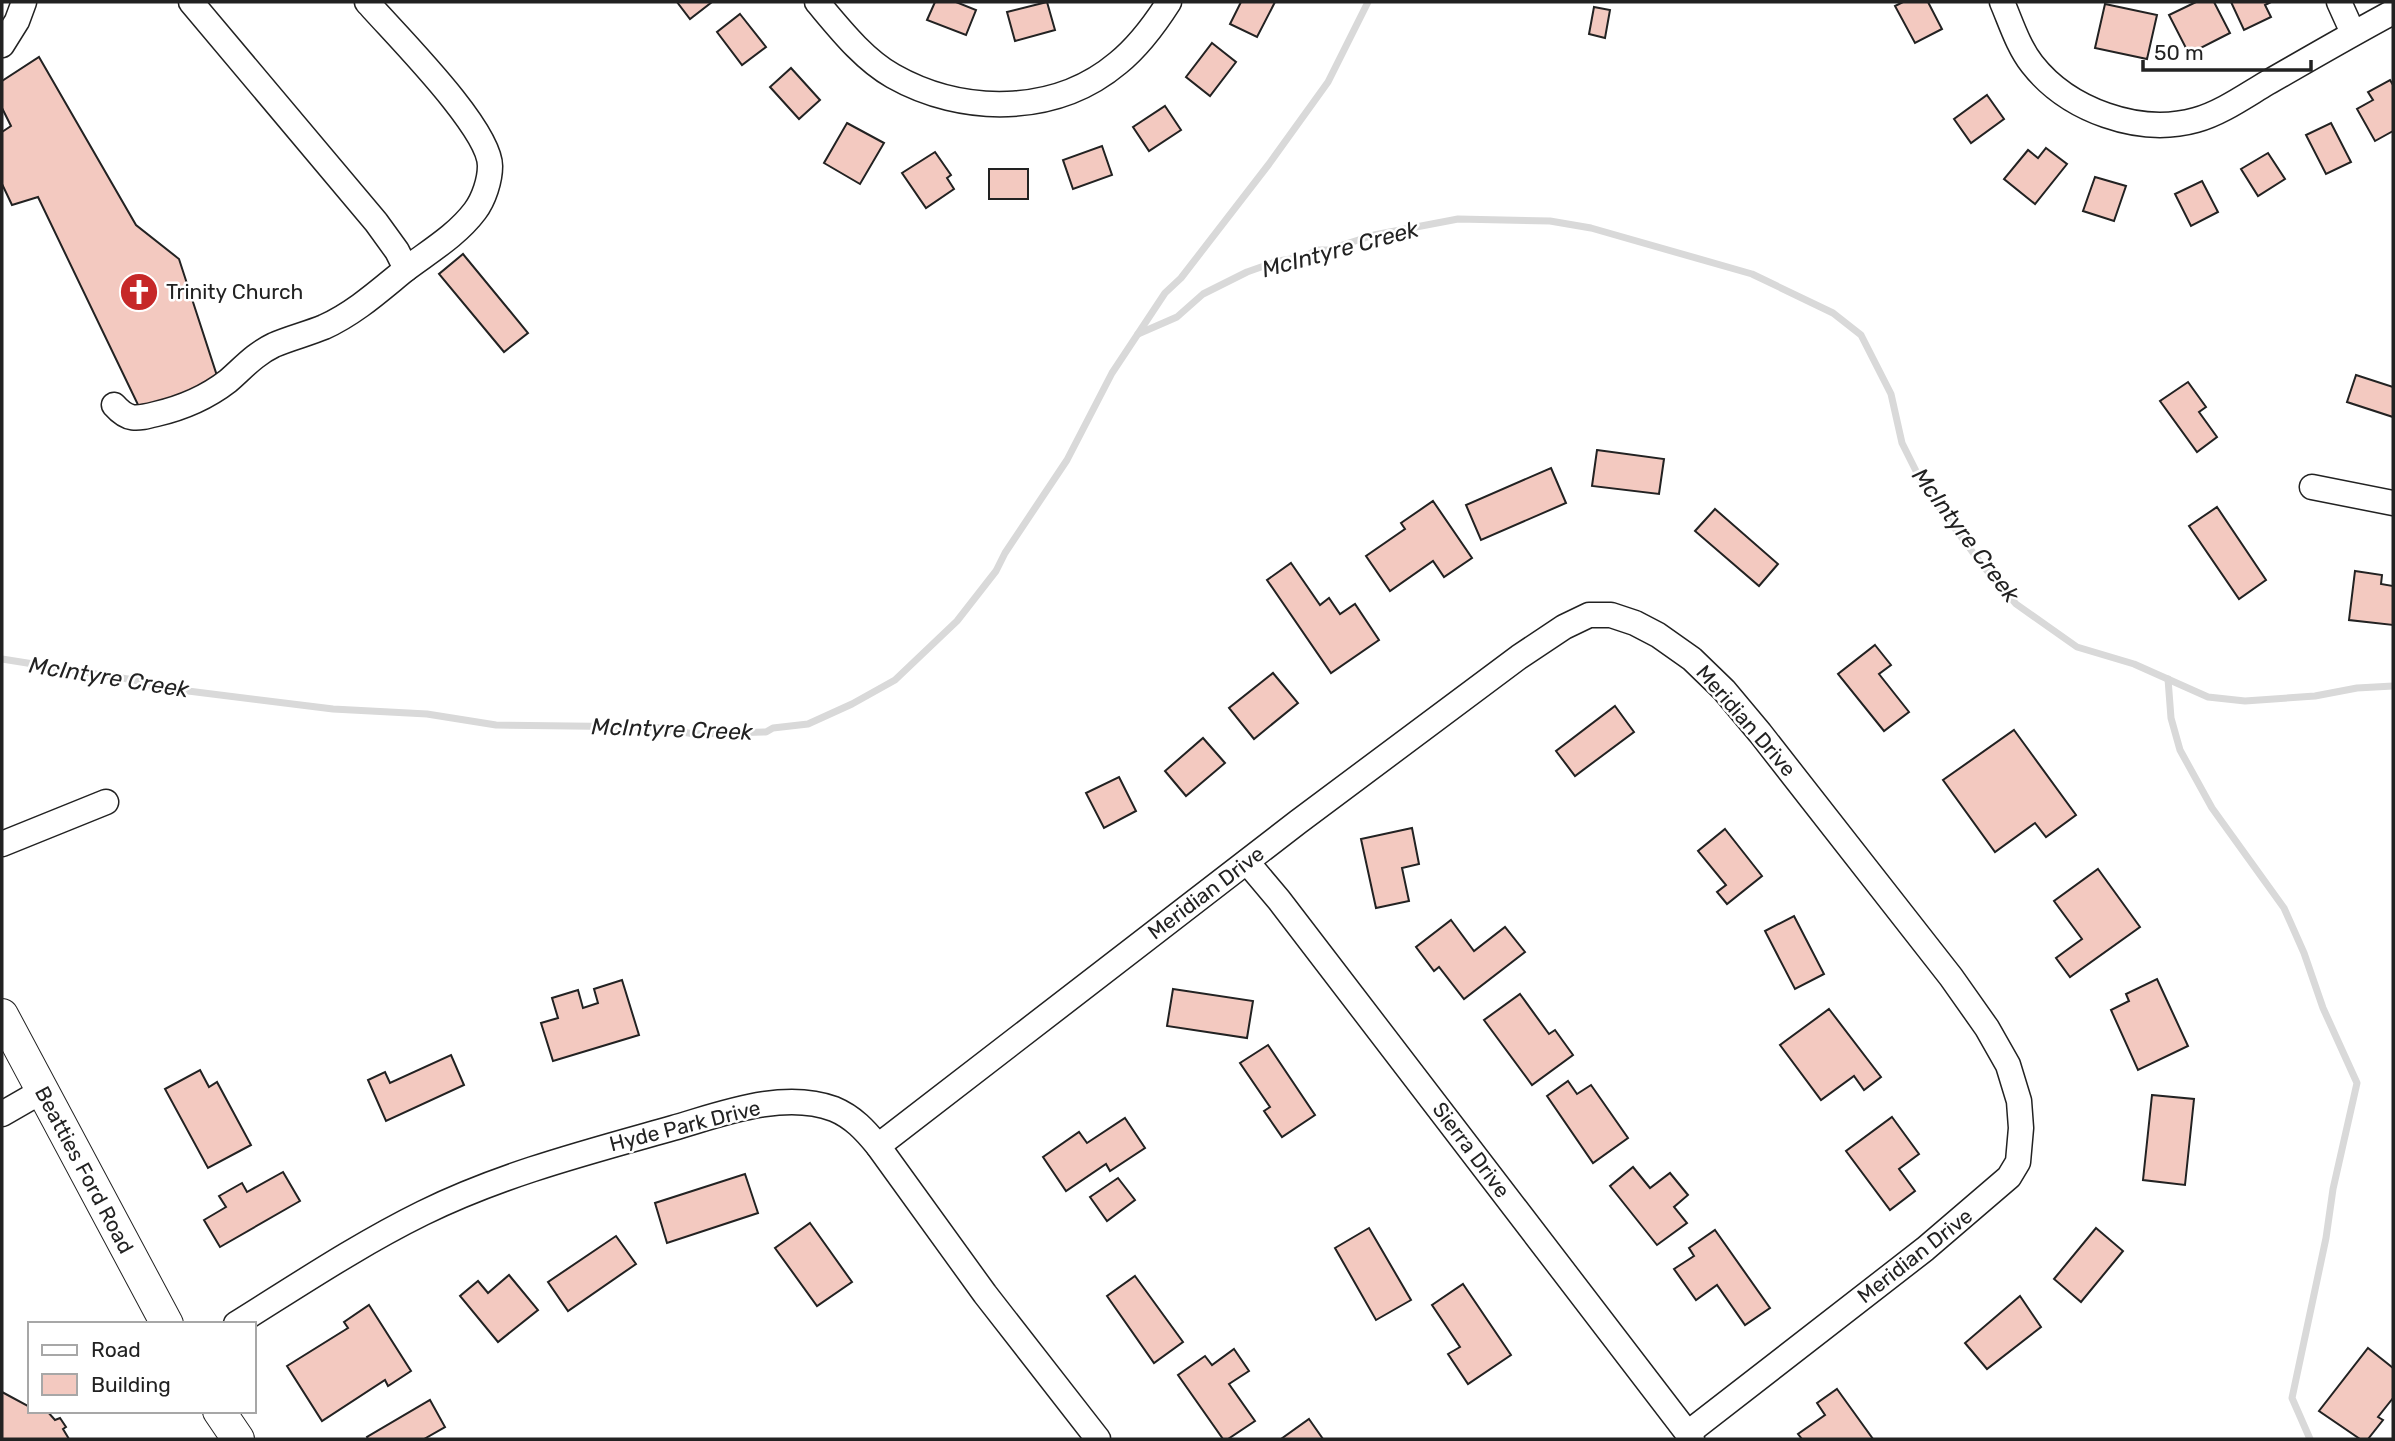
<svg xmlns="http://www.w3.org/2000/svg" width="2395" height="1441" font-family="Rubik,sans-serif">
  <rect width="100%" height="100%" fill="#fff"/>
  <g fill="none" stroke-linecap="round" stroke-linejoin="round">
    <g stroke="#d9d9d9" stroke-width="7">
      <path d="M1138,334L1177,317L1203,294L1247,272L1278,261L1303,257L1318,250H1327L1374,235L1458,219L1550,221L1591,228L1752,274L1833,313L1861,335L1891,394L1902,443L1924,487L1983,566L2016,604L2077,647L2134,664L2208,697L2245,701L2315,696L2357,688L2393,686"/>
      <path d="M2,659L134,680L156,687L333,709L427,714L496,725L654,727L694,734L766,732L773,728L808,724L852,704L895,680L957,621L996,571L1005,553L1067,460L1112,373L1165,293L1181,278L1269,164L1328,82L1368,2"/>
      <path d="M2168,679L2171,718L2180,750L2212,808L2284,908L2304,953L2323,1008L2357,1083L2333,1189L2326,1238L2292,1398L2310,1439"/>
    </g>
  </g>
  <g fill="#f3c9c0" stroke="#222" stroke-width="2">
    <path d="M677,2H712L690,19Z"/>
    <path d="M935,2H956L976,10L966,35L927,20Z"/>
    <path d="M1047,2L1055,30L1015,41L1007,12Z"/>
    <path d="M1241,2H1275L1257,37L1230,24Z"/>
    <path d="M1903,2H1928L1942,29L1915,43L1895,6Z"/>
    <path d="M2196,2H2214L2230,33L2189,54L2169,15Z"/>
    <path d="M2231,2H2271L2265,5L2271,17L2244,30Z"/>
    <path d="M2105,4L2157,15L2147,59L2095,48Z"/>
    <path d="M1594,7L1610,10L1605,38L1589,34Z"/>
    <path d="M740,14L766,47L742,65L717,32Z"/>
    <path d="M1212,43L1236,62L1210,96L1186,77Z"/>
    <path d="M39,57L136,225L179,259L219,382L141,411L38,197L12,205L2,184V132L11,126L2,108V81Z"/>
    <path d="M791,68L820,100L799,119L770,87Z"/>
    <path d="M2390,80L2393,85V131L2375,141L2357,109L2373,100L2368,92Z"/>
    <path d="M1987,95L2004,119L1971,143L1954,119Z"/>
    <path d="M1165,106L1181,130L1149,151L1133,127Z"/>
    <path d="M847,123L884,143L860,184L824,163Z"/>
    <path d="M2331,123L2351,162L2326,174L2306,135Z"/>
    <path d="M1102,146L1112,175L1073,189L1063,160Z"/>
    <path d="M2046,148L2067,164L2035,204L2004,179L2028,150L2038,158Z"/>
    <path d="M935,152L951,175L947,178L954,189L926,208L902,173Z"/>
    <path d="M2268,153L2285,179L2258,196L2241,169Z"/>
    <rect x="989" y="169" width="39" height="30"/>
    <path d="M2095,177L2126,186L2114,221L2083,211Z"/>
    <path d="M2202,181L2218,212L2191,226L2175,194Z"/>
    <path d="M463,254L528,333L504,352L439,274Z"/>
    <path d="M2356,375L2393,387V417L2347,402Z"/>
    <path d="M2188,382L2206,407L2199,412L2217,437L2197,452L2160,401Z"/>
    <path d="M1597,450L1664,459L1659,494L1592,486Z"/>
    <path d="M1551,468L1566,503L1481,540L1466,505Z"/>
    <path d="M1433,501L1472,558L1444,577L1433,561L1390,591L1366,556L1405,529L1401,523Z"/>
    <path d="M2217,507L2266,580L2239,599L2189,526Z"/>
    <path d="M1715,509L1778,564L1759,586L1695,531Z"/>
    <path d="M1291,563L1320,605L1329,598L1340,614L1355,604L1379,640L1331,673L1267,580Z"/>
    <path d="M2355,571L2382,575L2381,584L2393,586V625L2349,620Z"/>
    <path d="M1875,645L1891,665L1879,674L1909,712L1884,731L1838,674Z"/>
    <path d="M1273,673L1298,703L1254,739L1229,708Z"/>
    <path d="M1615,706L1634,732L1575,776L1556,751Z"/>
    <path d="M2014,730L2076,815L2046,837L2035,823L1995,852L1943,780Z"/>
    <path d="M1203,738L1225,763L1186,796L1165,771Z"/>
    <path d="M1119,777L1136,811L1104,828L1086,793Z"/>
    <path d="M1412,828L1419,864L1402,868L1409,901L1376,908L1361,839Z"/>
    <path d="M1725,829L1762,876L1727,904L1717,892L1726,885L1698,851Z"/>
    <path d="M2098,869L2140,927L2070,977L2056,958L2082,939L2054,901Z"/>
    <path d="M1794,916L1824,974L1795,989L1765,931Z"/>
    <path d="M1451,920L1474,951L1505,927L1525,952L1464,999L1439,967L1434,971L1416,947Z"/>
    <path d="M2157,979L2188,1046L2138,1070L2111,1010L2129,1001L2126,994Z"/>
    <path d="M622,980L639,1035L553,1061L541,1023L558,1018L552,998L578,990L583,1008L598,1003L594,989Z"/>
    <path d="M1173,989L1253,1001L1247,1038L1167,1026Z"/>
    <path d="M1520,994L1549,1034L1555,1030L1573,1055L1532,1085L1484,1020Z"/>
    <path d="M1829,1009L1881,1077L1864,1090L1854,1076L1821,1100L1780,1045Z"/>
    <path d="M1268,1045L1315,1115L1282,1137L1264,1111L1270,1107L1240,1063Z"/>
    <path d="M451,1055L464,1085L386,1121L368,1080L385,1072L390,1083Z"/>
    <path d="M200,1070L209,1087L217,1082L251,1145L208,1168L165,1089Z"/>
    <path d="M1568,1081L1577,1094L1591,1085L1628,1138L1593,1163L1547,1096Z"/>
    <path d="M2152,1095L2194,1099L2185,1185L2143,1180Z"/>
    <path d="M1892,1117L1919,1154L1899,1169L1915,1191L1890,1210L1846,1151Z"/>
    <path d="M1125,1118L1145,1148L1110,1171L1106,1164L1066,1191L1043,1157L1079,1132L1087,1143Z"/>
    <path d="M1633,1167L1650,1188L1670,1173L1688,1195L1674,1207L1687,1223L1657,1245L1610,1186Z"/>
    <path d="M283,1172L300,1201L220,1247L204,1220L226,1207L219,1196L242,1183L247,1192Z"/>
    <path d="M745,1174L758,1213L667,1243L655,1203Z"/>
    <path d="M1118,1178L1135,1200L1107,1221L1090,1197Z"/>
    <path d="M810,1223L852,1282L817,1306L775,1248Z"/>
    <path d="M1369,1228L1411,1300L1376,1320L1335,1248Z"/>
    <path d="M2096,1228L2123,1251L2081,1302L2054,1279Z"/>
    <path d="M1715,1230L1770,1308L1745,1325L1717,1285L1696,1300L1674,1269L1694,1256L1689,1248Z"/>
    <path d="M616,1236L636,1264L568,1311L548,1282Z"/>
    <path d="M509,1275L538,1310L498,1342L460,1296L478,1281L488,1293Z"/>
    <path d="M1135,1276L1183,1342L1154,1363L1107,1296Z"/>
    <path d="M1463,1284L1511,1355L1468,1384L1448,1354L1460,1347L1432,1305Z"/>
    <path d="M2020,1296L2041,1327L1987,1369L1965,1343Z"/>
    <path d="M369,1305L411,1371L388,1386L385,1380L322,1421L287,1366L348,1328L344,1322Z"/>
    <path d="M2368,1348L2393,1368V1398L2378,1417L2383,1420L2368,1439H2360L2319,1411Z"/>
    <path d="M1234,1349L1249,1371L1229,1384L1255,1421L1228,1439H1223L1178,1375L1205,1356L1212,1365Z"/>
    <path d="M1837,1389L1873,1439H1802L1798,1434L1825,1415L1817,1403Z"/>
    <path d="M2,1392L30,1407V1411H47L55,1420L60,1418L66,1427L63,1429L69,1439H2Z"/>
    <path d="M430,1400L445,1427L424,1439H368L367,1437Z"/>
    <path d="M1309,1419L1323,1439H1281Z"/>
  </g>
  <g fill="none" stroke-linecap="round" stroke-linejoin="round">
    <g stroke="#222" stroke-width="27">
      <g id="minor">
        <path d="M191,2L376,222L397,251L406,269"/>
        <path d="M817,2C839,28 863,59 893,76C962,115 1055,116 1118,63C1139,46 1155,24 1169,2"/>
        <path d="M2002,2C2011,23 2018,46 2032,64C2068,110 2139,136 2196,120C2221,113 2245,96 2267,83C2309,59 2350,35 2393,12"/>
        <path d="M2339,2L2353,33"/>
        <path d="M2,45L17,21L24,2"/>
        <path d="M114,405C128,421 136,419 156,414C182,408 206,398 228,381C243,368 255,354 274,345C290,338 307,334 324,327C355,313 380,290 406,269C430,251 457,235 475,211C484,199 490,180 490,166C490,128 394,33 367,2"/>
        <path d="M2312,487L2393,503"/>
        <path d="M2,844L106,802"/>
        <path d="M1247,862L1279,900L1692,1439"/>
        <path d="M2,1114L42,1091"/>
        <path d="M878,1146L1298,822L1519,657L1564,627L1589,615H1611L1635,623L1658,635L1692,659L1724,690L1760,733L1951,977L1987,1028L2008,1065L2019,1101L2021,1128L2018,1162L2009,1177L1925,1249L1688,1433"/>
        <path d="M236,1324C297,1286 358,1245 423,1213C502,1174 588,1152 673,1128C722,1114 783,1090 834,1109C853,1117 865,1130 878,1146L985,1294L1098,1439"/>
      </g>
    </g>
    <g stroke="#222" stroke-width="34">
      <g id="major">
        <path d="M2,1015L167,1324"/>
        <path d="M219,1411L238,1439"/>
      </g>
    </g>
    <use href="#minor" stroke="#fff" stroke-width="24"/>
    <use href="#major" stroke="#fff" stroke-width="32"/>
  </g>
  <defs>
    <g id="church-disc" transform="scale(2.0125)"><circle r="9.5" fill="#c62828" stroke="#fff"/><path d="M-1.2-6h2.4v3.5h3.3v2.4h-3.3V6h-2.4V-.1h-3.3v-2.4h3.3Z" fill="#fff"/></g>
  </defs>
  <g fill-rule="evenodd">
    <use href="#church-disc" x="139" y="292"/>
  </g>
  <g text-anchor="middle" stroke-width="5" stroke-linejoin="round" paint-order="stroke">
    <g font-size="21" fill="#222" stroke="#fff" text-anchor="start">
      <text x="166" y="299">Trinity Church</text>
    </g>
    <g font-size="21" fill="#222" stroke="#fff">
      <text transform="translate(1746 721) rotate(49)" y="7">Meridian Drive</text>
      <text transform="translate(1206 893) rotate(-37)" y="7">Meridian Drive</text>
      <text transform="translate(685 1126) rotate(-14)" y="7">Hyde Park Drive</text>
      <text transform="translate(1471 1150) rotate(53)" y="7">Sierra Drive</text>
      <text transform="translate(84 1170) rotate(62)" y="7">Beatties Ford Road</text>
      <text transform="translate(1915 1256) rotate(-38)" y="7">Meridian Drive</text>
    </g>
    <g font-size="23" font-style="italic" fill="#222" stroke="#fff">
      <text transform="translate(1340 249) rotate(-15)" y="8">McIntyre Creek</text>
      <text transform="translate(1966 535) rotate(53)" y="8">McIntyre Creek</text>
      <text transform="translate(109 677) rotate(9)" y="8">McIntyre Creek</text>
      <text transform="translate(672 729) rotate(2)" y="8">McIntyre Creek</text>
    </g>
  </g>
  <rect width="2395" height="1441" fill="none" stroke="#222222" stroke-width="7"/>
  <rect x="28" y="1322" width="228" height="91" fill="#ffffff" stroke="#a7a7a7" stroke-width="2"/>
  <rect x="42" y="1345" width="35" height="10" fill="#ffffff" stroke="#a7a7a7" stroke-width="2"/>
  <text x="91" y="1357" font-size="21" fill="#222222">Road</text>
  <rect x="42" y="1374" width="35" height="21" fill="#f3c9c0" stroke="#a7a7a7" stroke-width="2"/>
  <text x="91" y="1392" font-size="21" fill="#222222">Building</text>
  <path d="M2143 60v10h168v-10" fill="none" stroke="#222222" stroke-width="3.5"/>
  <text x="2154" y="60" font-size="21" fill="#222222" stroke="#ffffff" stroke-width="5" paint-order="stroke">50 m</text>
</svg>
